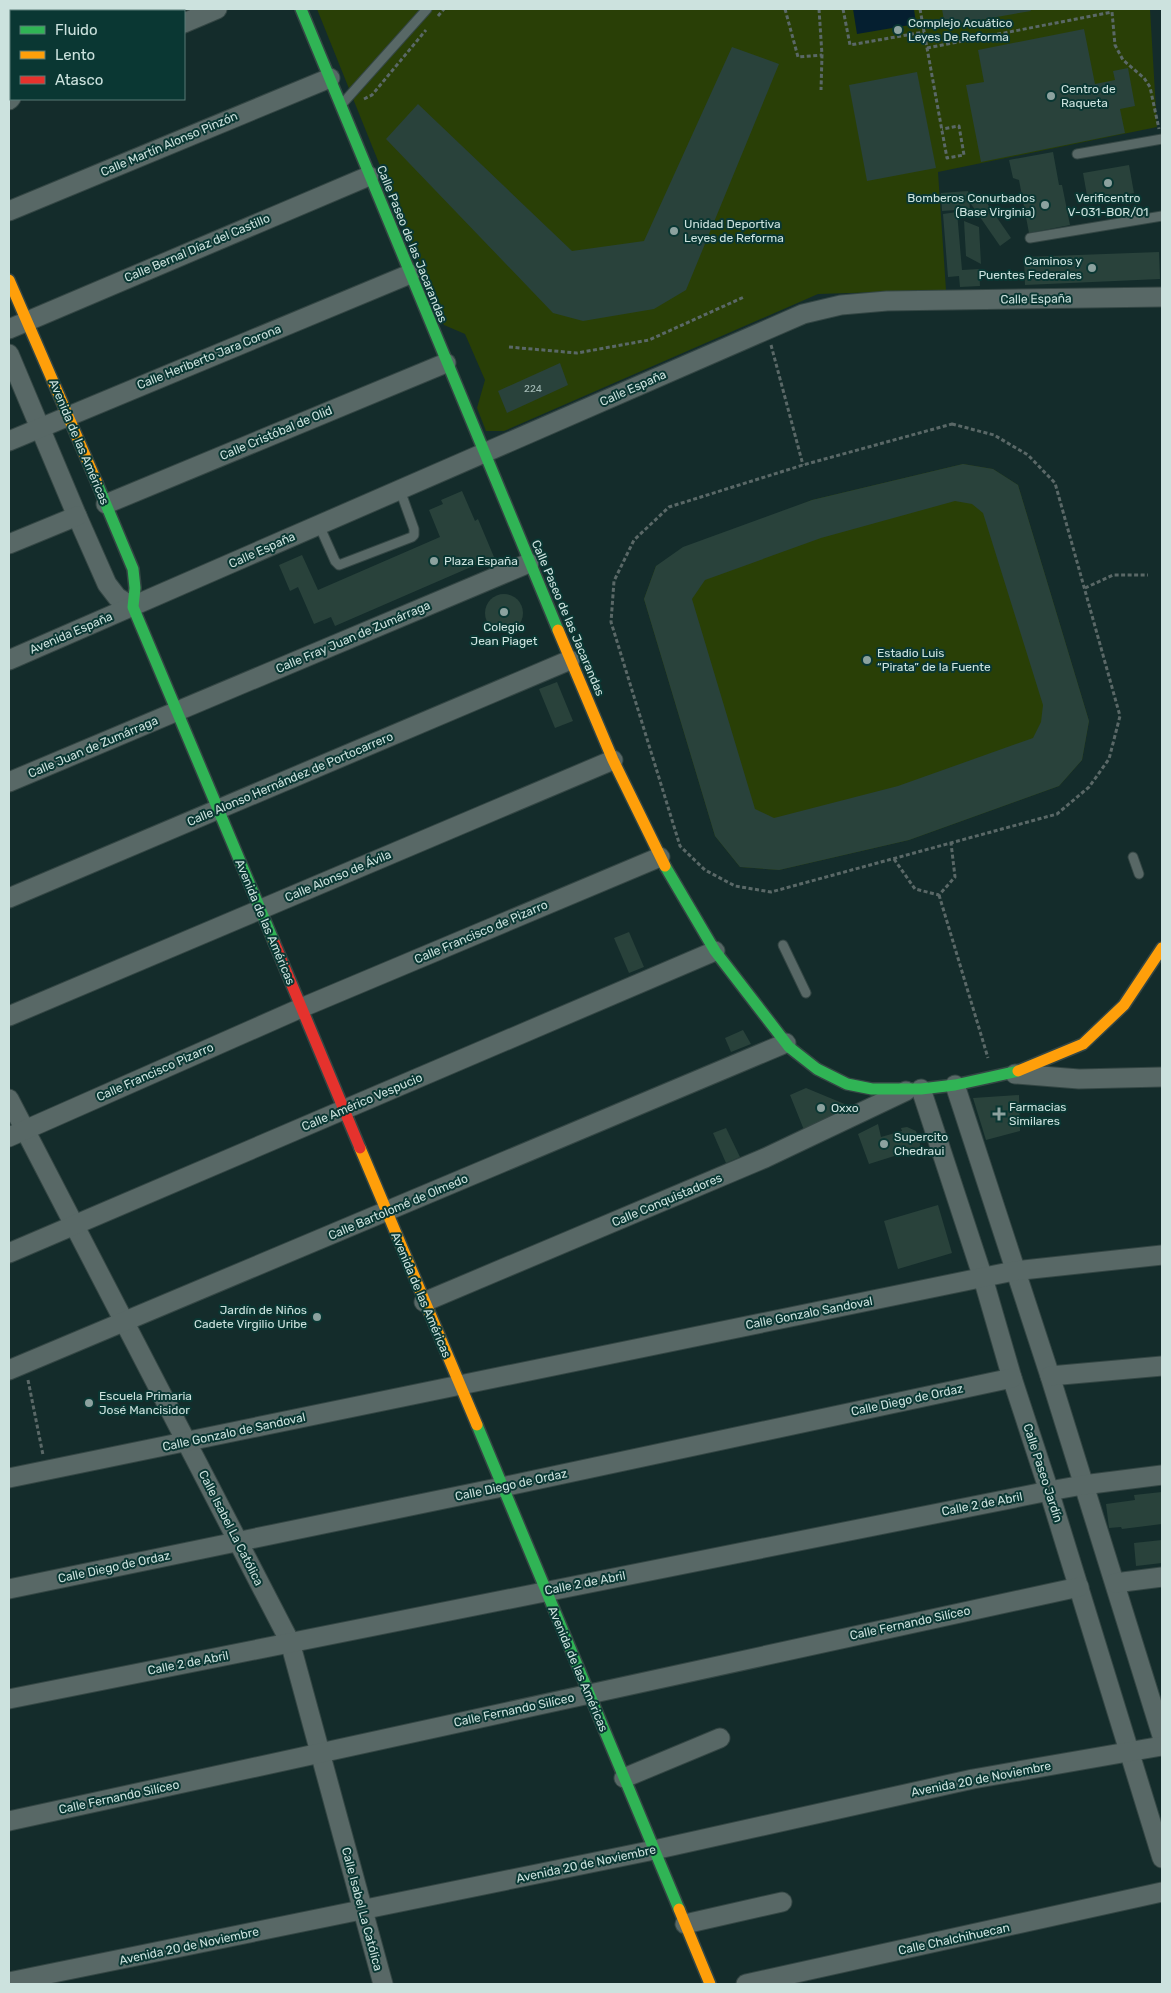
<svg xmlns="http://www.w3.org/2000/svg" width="1171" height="1993" font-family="Rubik,sans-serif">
  <rect width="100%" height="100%" fill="#142c2b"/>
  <g fill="#293f06">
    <path d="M317,9H1150L1157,127L938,172L946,290L818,294L504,431H486L477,408L485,380L465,334L444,325Z"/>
    <path d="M963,464L993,469L1018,485L1089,721L1082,760L1059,786L909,840L779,870L740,867L715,836L644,599L656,566L812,500Z"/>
  </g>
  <path fill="#051f30" d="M853,9H914L916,24L857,34Z"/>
  <g fill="#29423b" fill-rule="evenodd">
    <path d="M942,9H1030L1031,11L945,26Z"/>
    <path d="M1084,29L1095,84L1115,80L1113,71L1128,68L1135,106L1120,109L1125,133L981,162L966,85L984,82L978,50Z"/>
    <path d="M732,47L779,64L686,290L654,309L583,321L553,313L386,139L418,104L572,251L644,241Z"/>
    <path d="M917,72L936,168L867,181L849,85Z"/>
    <path d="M1053,152L1059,185H1062L1070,225L1029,233L1019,180L1013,178L1009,160Z"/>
    <path d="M1129,165L1134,193L1088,201L1083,173Z"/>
    <path d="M968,191L970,209L942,211L941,193Z"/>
    <path d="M982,196L1011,238L1000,246L971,204Z"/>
    <path d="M957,212L962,270L979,269L980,286L960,287L959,276L948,277L943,214Z"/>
    <path d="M964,221L979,227L981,264L966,256Z"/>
    <path d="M1159,252L1160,279L1025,285L1024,257Z"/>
    <path d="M560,363L568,385L507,413L498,391Z"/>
    <path d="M963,464L993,469L1018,485L1089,721L1082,760L1059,786L909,840L779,870L740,867L715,836L644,599L656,566L683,547L812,500ZM955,501L972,504L983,513L1043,705L1041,722L1033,738L898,786L774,818L755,809L692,599L705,580L821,538Z"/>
    <path d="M462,491L475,521L478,519L494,557L335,626L331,617L314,624L298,587L290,591L279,565L302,555L318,590L440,537L429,510L443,504L441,500Z"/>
    <circle cx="504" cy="613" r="19"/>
    <path d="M557,682L573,721L555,728L539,689Z"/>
    <path d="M629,932L644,967L629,973L614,938Z"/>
    <path d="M743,1030L751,1044L731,1052L725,1038Z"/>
    <path d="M806,1088L847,1105L845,1111L804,1130L790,1095Z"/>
    <path d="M1019,1095L1020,1131L986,1140L973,1098Z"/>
    <path d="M878,1124L881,1137L902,1131L901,1128L907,1127L916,1131L922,1151L908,1155L907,1152L869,1164L858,1134Z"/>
    <path d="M726,1128L740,1157L726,1163L713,1133Z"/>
    <path d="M938,1205L952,1253L898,1269L884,1221Z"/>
    <path d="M1162,1492V1524L1122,1529L1121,1527L1109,1528L1106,1504L1135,1500L1134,1495Z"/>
    <path d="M1162,1540V1563L1136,1566L1134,1543Z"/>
  </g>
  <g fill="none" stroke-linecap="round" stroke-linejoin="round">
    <g stroke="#344644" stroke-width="11">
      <g id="lane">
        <path d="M343,103L427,9"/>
        <path d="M1077,154L1162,139"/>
        <path d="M1030,238L1162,216"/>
        <path d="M319,525L335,561L339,565L412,537L414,535V529L400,490"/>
        <path d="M1133,857L1139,874"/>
        <path d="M783,945L806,993"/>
      </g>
    </g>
    <g stroke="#344644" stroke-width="21">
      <g id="street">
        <path d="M184,23L217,9"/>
        <path d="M9,100L11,98"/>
        <path d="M9,211L330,78"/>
        <path d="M9,329L369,176"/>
        <path d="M9,354L77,516L107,584L117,597L133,607"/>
        <path d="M9,441L410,274"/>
        <path d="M106,504L446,363"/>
        <path d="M9,544L77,516"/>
        <path d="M9,660L803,314L841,305L887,301L1162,297"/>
        <path d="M9,782L529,563"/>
        <path d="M9,898L570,660"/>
        <path d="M9,1016L613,760"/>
        <path d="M1015,1074L1079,1079L1162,1077"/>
        <path d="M955,1085L1050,1376L1162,1736"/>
        <path d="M921,1089L983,1278L1012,1378L1049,1491L1162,1858"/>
        <path d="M9,1099L290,1642L383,1984"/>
        <path d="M9,1137L301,1008L660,857"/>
        <path d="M9,1253L715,951"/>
        <path d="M424,1302L765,1158L906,1091"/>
        <path d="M9,1370L786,1043"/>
        <path d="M1050,1376L1162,1366"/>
        <path d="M9,1478L1014,1271L1162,1255"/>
        <path d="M1115,1583L1162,1577"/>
        <path d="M9,1589L502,1487L1012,1378"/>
        <path d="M9,1699L1049,1491L1083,1485L1162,1475"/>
        <path d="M624,1778L720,1738"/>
        <path d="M9,1821L1079,1587"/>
        <path d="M685,1924L782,1902"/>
        <path d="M9,1982L654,1850L973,1779L1162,1746"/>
        <path d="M746,1984L1162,1892"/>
      </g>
    </g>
    <g stroke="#344644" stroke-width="14">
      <g id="fast">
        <path d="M301,9L558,630"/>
        <path d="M97,483L133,569L135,588L133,607L274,942"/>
        <path d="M665,866L715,951L789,1047L817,1069L847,1084L872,1089H921L955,1085L1018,1071"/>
        <path d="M477,1425L679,1909"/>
      </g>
    </g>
    <g stroke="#344644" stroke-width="14">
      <g id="slow">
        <path d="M9,280L97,483"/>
        <path d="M558,630L613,760L665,866"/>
        <path d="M1018,1071L1083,1044L1124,1005L1162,948"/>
        <path d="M360,1148L477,1425"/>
        <path d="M679,1909L710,1984"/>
      </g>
    </g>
    <g stroke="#344644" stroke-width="14">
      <path id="jam" d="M274,942L360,1148"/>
    </g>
    <g stroke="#5a6867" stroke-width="3" stroke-dasharray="4 2.5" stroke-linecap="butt">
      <path d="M785,9L798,57L822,55"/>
      <path d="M819,9L822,55L821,90"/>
      <path d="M843,9L850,45L924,32"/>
      <path d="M920,9C929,59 938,109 947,158L964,155L959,126L942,129"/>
      <path d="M438,16L444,9"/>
      <path d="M927,48L1112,12L1115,45L1123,60L1144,78L1150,87L1159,129"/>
      <path d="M364,99L372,95L426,30"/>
      <path d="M771,345L803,465"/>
      <path d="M509,347L577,353L649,340L744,297"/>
      <path d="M952,424L994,435L1028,455L1055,483L1120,716L1109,759L1089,787L1057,814L771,892L735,886L705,870L680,846L611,622L614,581L634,540L669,507L803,465Z"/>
      <path d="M1085,588L1113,575H1148"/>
      <path d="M894,859L915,889L939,895L955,877L951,843"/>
      <path d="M939,895L988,1058"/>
      <path d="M28,1380L43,1455"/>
    </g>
    <use href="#lane" stroke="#586866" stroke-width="9"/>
    <use href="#street" stroke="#586866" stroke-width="19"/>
    <use href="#fast" stroke="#30b455" stroke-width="11"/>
    <use href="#slow" stroke="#ff9f0a" stroke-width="11"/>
    <use href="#jam" stroke="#e5322d" stroke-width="11"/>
  </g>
  <g fill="#8ca29f" stroke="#0a3733" stroke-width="2">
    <circle cx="898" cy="30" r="5"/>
    <circle cx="1051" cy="96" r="5"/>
    <circle cx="1108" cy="183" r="5"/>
    <circle cx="1045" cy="205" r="5"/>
    <circle cx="674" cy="231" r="5"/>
    <circle cx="1092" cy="268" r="5"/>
    <circle cx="434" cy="561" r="5"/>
    <circle cx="504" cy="612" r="5"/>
    <circle cx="867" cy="660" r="5"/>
    <circle cx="821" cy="1108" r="5"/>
    <path d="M996.5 1106.5h5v5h5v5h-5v5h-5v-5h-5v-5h5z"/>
    <circle cx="884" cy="1144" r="5"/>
    <circle cx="317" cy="1317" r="5"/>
    <circle cx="89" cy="1403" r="5"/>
  </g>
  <g text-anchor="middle" stroke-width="4" stroke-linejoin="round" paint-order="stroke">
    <g font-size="10" fill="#a3bab5">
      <text x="533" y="392">224</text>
    </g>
    <g font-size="12" fill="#cce2de" stroke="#0a3733" text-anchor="start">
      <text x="908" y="27">Complejo Acuático<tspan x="908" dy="14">Leyes De Reforma</tspan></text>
      <text x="1061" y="93">Centro de<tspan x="1061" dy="14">Raqueta</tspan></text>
      <text x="1035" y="202" text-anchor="end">Bomberos Conurbados<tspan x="1035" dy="14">(Base Virginia)</tspan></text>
      <text x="1108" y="202" text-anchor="middle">Verificentro<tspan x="1108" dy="14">V-031-BOR/01</tspan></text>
      <text x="684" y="228">Unidad Deportiva<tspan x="684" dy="14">Leyes de Reforma</tspan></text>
      <text x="1082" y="265" text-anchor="end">Caminos y<tspan x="1082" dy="14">Puentes Federales</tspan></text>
      <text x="444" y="565">Plaza España</text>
      <text x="504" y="631" text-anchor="middle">Colegio<tspan x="504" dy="14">Jean Piaget</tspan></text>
      <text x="877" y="657">Estadio Luis<tspan x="877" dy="14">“Pirata” de la Fuente</tspan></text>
      <text x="1009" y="1111">Farmacias<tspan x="1009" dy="14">Similares</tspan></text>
      <text x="831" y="1112">Oxxo</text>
      <text x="894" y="1141">Supercito<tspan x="894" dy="14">Chedraui</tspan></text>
      <text x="307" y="1314" text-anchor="end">Jardín de Niños<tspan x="307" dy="14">Cadete Virgilio Uribe</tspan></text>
      <text x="99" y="1400">Escuela Primaria<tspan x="99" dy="14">José Mancisidor</tspan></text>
    </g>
    <g font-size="12" fill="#cce2de" stroke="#0a3733">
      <text transform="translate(169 144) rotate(-23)" y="4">Calle Martín Alonso Pinzón</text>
      <text transform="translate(412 244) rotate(68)" y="4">Calle Paseo de las Jacarandas</text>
      <text transform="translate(197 248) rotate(-23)" y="4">Calle Bernal Díaz del Castillo</text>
      <text transform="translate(1036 299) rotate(-1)" y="4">Calle España</text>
      <text transform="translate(209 357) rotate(-22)" y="4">Calle Heriberto Jara Corona</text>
      <text transform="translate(633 388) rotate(-24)" y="4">Calle España</text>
      <text transform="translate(276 433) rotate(-23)" y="4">Calle Cristóbal de Olid</text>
      <text transform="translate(79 442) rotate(67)" y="4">Avenida de las Américas</text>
      <text transform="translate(262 550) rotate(-24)" y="4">Calle España</text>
      <text transform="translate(568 618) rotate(67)" y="4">Calle Paseo de las Jacarandas</text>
      <text transform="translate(71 633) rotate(-23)" y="4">Avenida España</text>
      <text transform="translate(353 637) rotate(-23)" y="4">Calle Fray Juan de Zumárraga</text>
      <text transform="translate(93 747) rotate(-23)" y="4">Calle Juan de Zumárraga</text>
      <text transform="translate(290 779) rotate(-23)" y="4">Calle Alonso Hernández de Portocarrero</text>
      <text transform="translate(338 876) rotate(-23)" y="4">Calle Alonso de Ávila</text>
      <text transform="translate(265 922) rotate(67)" y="4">Avenida de las Américas</text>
      <text transform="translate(481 932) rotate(-23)" y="4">Calle Francisco de Pizarro</text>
      <text transform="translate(155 1072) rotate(-24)" y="4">Calle Francisco Pizarro</text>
      <text transform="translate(362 1102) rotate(-23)" y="4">Calle Américo Vespucio</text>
      <text transform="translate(667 1200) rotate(-23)" y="4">Calle Conquistadores</text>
      <text transform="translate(398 1207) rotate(-23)" y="4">Calle Bartolomé de Olmedo</text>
      <text transform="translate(421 1295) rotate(67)" y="4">Avenida de las Américas</text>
      <text transform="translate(809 1313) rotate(-11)" y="4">Calle Gonzalo Sandoval</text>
      <text transform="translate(907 1400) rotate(-12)" y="4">Calle Diego de Ordaz</text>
      <text transform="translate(234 1432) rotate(-12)" y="4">Calle Gonzalo de Sandoval</text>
      <text transform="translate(1043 1473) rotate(72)" y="4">Calle Paseo Jardín</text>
      <text transform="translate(511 1485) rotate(-12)" y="4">Calle Diego de Ordaz</text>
      <text transform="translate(982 1504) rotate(-11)" y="4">Calle 2 de Abril</text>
      <text transform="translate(231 1528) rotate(63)" y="4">Calle Isabel La Católica</text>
      <text transform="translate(114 1567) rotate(-12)" y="4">Calle Diego de Ordaz</text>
      <text transform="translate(585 1583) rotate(-11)" y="4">Calle 2 de Abril</text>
      <text transform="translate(910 1623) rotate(-12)" y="4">Calle Fernando Silíceo</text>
      <text transform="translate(188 1663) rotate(-11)" y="4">Calle 2 de Abril</text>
      <text transform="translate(578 1669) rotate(67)" y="4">Avenida de las Américas</text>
      <text transform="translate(514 1710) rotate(-12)" y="4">Calle Fernando Silíceo</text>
      <text transform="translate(981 1779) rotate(-11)" y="4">Avenida 20 de Noviembre</text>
      <text transform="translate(119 1797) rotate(-12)" y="4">Calle Fernando Silíceo</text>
      <text transform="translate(586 1864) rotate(-12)" y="4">Avenida 20 de Noviembre</text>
      <text transform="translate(362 1909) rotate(75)" y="4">Calle Isabel La Católica</text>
      <text transform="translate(954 1939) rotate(-12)" y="4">Calle Chalchihuecan</text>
      <text transform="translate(189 1946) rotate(-12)" y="4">Avenida 20 de Noviembre</text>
    </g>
  </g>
  <rect width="1171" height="1993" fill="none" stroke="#cce2de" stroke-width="20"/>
  <rect x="10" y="10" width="175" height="90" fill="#0a3733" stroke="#587b77"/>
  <rect x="20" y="26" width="25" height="8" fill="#30b455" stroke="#587b77"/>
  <text x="55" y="35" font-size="15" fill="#cce2de">Fluido</text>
  <rect x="20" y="51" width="25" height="8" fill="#ff9f0a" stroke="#587b77"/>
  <text x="55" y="60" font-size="15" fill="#cce2de">Lento</text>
  <rect x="20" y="76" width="25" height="8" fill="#e5322d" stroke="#587b77"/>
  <text x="55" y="85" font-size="15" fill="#cce2de">Atasco</text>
</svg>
